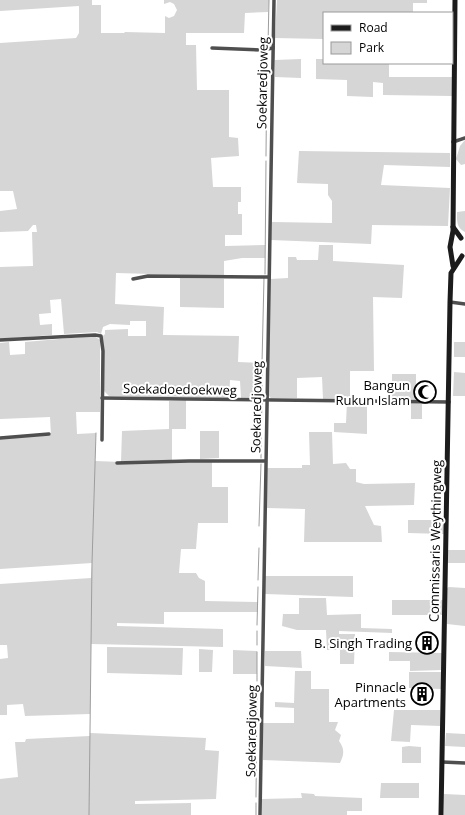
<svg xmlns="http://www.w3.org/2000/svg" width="465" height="815" font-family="'Open Sans',sans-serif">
  <rect width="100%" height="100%" fill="#fff"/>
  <g fill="#d6d6d6">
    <path d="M0,0H92V5H101V33H124L125,32L165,33V16L169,18L174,16L177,10L174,4L170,2L164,4V0H269L268,12L245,13L244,33H186V45H196L197,90H229V137L238,138L239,156L211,158L213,187H241V202H238V214H242V235H225V246L265,245V258H242L224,261V276L116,273L115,304L164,307L163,335L239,336L238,362L262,363V398H241L240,381L230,380L229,398L109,396L104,391L103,336L105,334V330L128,329V336H146V321H130V325L110,324L103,327L101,334L97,332L64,334L61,299L50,300L51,313L39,314L40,325L52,324V335L0,339V267L33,266L32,232H37L36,225H33L28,231L0,232V211L17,209L13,191H0V43L76,38L79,33V6L0,11Z"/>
    <path d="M277,0H427V3H413V13H324V39L275,38Z"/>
    <path d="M301,59V78L275,77V60Z"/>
    <path d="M316,59H324V63H389V77H452V96L383,95V83L373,82V97L347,96V80L316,79Z"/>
    <path d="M465,140V164L461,165L456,159L460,146Z"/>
    <path d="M299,151L450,153V167L384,165L381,185L450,188L448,226L372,225L371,244L271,240L272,222L332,223V201L328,195V184L297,183Z"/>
    <path d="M465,211V232C456,228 457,220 457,212Z"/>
    <path d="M319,245H333V261L404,265L402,298L373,297L374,371H350V399H323L322,377L297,378V398H271L268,395L270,279L288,278V257H296L297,260H318Z"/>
    <path d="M180,278L224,279V308L180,307Z"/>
    <path d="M94,336L100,340V412H76L77,434L96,433L95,461L121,462L122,431L169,429V401L186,400V429H172V462H212V487H228V523H198L196,549H181L179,573H196L199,578L205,581V601L258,602V612H164V624L117,623V626L223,629V647L91,644L90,714L25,716L23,704L7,705V715H0V659L8,658L7,645H0V584L91,578L92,563L0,569V439L51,435L50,417L0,419V343L9,342L10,355L25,354V342Z"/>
    <rect x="454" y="342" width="11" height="15"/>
    <path d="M454,372L465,373V396H453Z"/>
    <path d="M392,374H416V400L392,399Z"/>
    <path d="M347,402H367V434L334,432V423H346Z"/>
    <rect x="411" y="403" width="11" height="16"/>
    <path d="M200,431H219V458L200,459Z"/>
    <path d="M309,432H332L333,464L346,463L350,469H356V482L364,484L415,483L414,505L365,506L374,525L381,526L382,542H304L305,509L267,508V468H302V465H310Z"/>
    <path d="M408,520H437L438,524L444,525V534L408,533Z"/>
    <rect x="448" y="550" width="17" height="13"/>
    <path d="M265,576H353V597L265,594Z"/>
    <path d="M449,587L465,588V626L447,624V588Z"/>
    <path d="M299,598H326L327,615L361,614V628L392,629V633L339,631V634H355L354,664H340V650H327L326,630H297L282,626L283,614H299Z"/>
    <rect x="392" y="600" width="51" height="15"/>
    <path d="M107,647L183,648L182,675L107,673Z"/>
    <path d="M199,649L213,650L212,672H199Z"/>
    <path d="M233,650L257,651V674H233Z"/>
    <path d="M265,651H301L302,668L265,666Z"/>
    <path d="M389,652L442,653V670L410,671V661H389Z"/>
    <path d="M295,671H311V689H329V722H338L335,730L341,735L339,741C345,749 344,755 340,763L263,760V723H294V708L275,707V702L294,703Z"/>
    <path d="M409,672H442V689L409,688Z"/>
    <path d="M394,710H440L441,726L411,725L410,742L391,741Z"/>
    <path d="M90,733L206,738L205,750L219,751L216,799L135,801V804L191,803V815H0V779L18,777L15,742H25L26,739L90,736Z"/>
    <path d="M446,733L465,734V747L445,746Z"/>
    <path d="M409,746L421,747V763H402V747Z"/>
    <path d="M381,783H419V798H380Z"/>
    <path d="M301,793L314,794L315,796L362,798V811H347V815H262V799L302,798Z"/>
    <path d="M444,794L465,795V815H444Z"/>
  </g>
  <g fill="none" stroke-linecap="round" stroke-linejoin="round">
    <g stroke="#9d9d9d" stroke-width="1">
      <path d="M268,46L269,0"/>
      <path d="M266,156L267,52"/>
      <path d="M265,274L266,161"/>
      <path d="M262,363L264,278"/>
      <path d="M262,395V369"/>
      <path d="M261,433L262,403"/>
      <path d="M261,458V437"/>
      <path d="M259,526L261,464"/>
      <path d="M258,580L259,548"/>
      <path d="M257,625L258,587"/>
      <path d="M257,645V631"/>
      <path d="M257,652V681"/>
      <path d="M256,797L257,693"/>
      <path d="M89,815L92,563L96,433"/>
      <path d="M256,815V803"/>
    </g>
    <g stroke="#4f4f4f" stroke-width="3.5">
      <path d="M212,48L262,50L273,48"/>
      <path d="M453,142L465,138"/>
      <path d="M133,279L148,276L268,277"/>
      <path d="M450,302L465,304"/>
      <path d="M0,340L95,335L101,336L103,351L102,440"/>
      <path d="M102,398L449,402"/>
      <path d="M0,438L49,434"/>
      <path d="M117,463L189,461H265"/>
      <path d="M442,762L465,763"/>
      <path d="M260,815L274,0"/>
    </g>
    <g stroke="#1c1c1c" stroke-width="5">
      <path d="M453,227L461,238"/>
      <path d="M453,266L450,247L453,231L455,0"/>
      <path d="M441,815L450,302L451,273L462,256"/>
    </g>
  </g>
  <defs>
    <g id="mosque-ring" transform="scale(1.15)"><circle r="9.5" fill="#fff" stroke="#000" stroke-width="1.5"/><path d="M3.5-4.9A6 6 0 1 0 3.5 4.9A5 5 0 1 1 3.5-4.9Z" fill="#000"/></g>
    <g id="building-ring" transform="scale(1.15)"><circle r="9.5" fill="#fff" stroke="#000" stroke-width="1.5"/><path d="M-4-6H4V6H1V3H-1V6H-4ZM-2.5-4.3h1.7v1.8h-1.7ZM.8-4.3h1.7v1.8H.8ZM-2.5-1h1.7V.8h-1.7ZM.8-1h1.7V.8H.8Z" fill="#000"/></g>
  </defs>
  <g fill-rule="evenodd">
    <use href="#mosque-ring" x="425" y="392"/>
    <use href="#building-ring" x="427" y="643"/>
    <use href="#building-ring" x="422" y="694"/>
  </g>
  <g text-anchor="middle" stroke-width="4" stroke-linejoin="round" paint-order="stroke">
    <g font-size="13" fill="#000" stroke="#fff">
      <text transform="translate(262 83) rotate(-89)" y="5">Soekaredjoweg</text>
      <text transform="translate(180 389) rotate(1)" y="5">Soekadoedoekweg</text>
      <text transform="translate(256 407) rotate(-89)" y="5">Soekaredjoweg</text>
      <text transform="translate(435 541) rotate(-89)" y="5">Commissaris Weythingweg</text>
      <text transform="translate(251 731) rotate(-89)" y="5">Soekaredjoweg</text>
    </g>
    <g font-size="13" fill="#000" stroke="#fff" text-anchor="end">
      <text x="410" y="390">Bangun<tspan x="410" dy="15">Rukun Islam</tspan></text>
      <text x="412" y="648">B. Singh Trading</text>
      <text x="406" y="692">Pinnacle<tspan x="406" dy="15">Apartments</tspan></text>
    </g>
  </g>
  <rect x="323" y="12" width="130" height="52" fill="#ffffff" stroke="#999999"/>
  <rect x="331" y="25" width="20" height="6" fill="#1c1c1c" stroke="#999999"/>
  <text x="359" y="32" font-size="12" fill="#000000">Road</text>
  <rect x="331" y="42" width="20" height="12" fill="#d6d6d6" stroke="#999999"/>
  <text x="359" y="52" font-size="12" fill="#000000">Park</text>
</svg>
